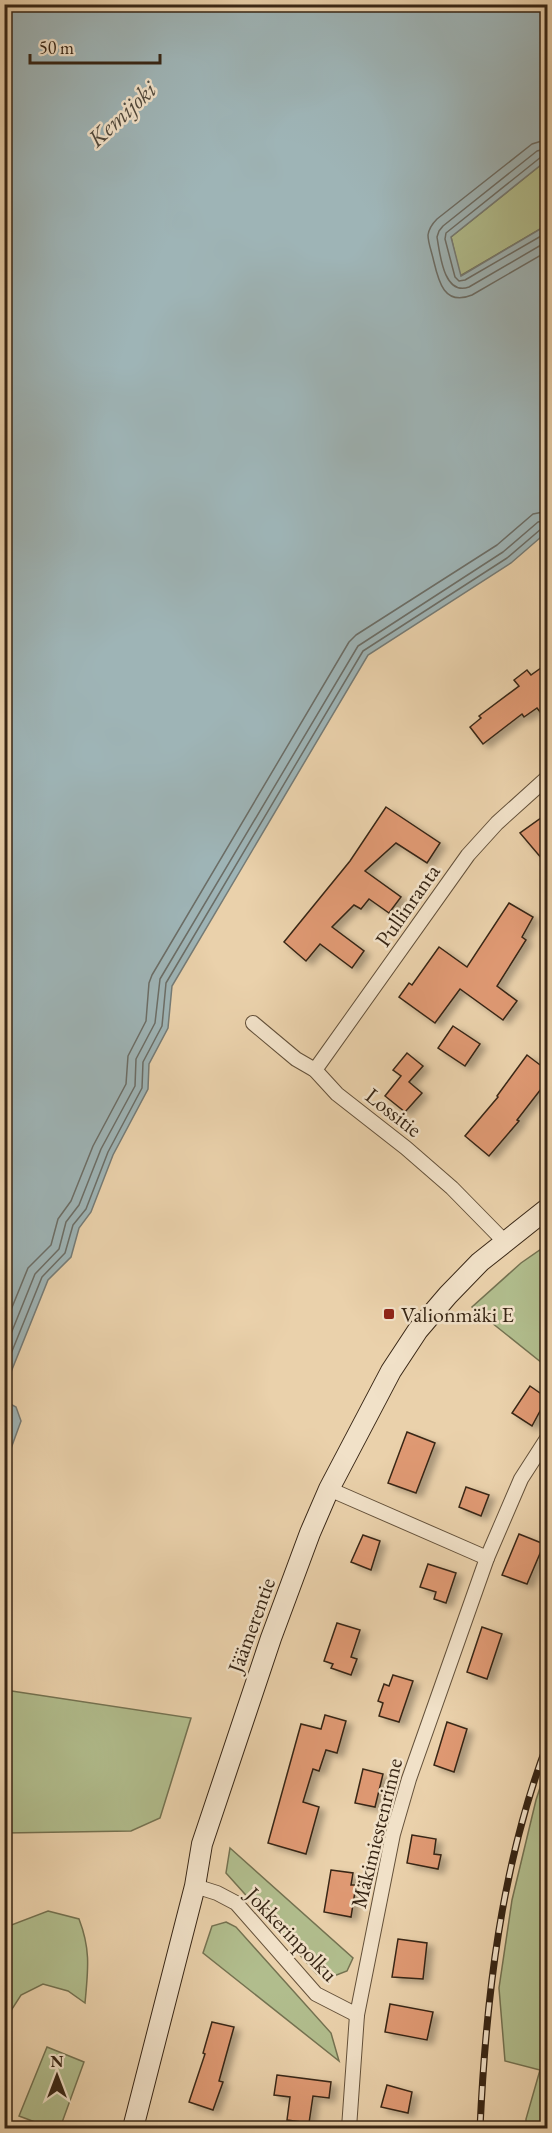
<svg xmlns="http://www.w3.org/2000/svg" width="552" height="2133" font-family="'EB Garamond',serif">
  <defs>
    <filter id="shadow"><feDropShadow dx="6" dy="4" stdDeviation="3" flood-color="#0004"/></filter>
  </defs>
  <rect width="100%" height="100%" fill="#ead1ab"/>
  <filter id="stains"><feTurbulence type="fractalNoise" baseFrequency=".00333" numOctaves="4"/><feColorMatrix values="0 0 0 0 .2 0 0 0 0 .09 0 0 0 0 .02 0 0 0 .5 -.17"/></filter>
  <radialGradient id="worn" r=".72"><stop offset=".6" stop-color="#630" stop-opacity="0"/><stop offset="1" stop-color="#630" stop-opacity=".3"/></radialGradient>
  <g fill="#b1bd8d" stroke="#747251" stroke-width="1.5">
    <path d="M547,160V225L460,276L451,237Z"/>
    <path d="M547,1245V1367L472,1307L521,1263Z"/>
    <path d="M5,1690L191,1718L160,1818L131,1831L5,1833Z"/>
    <path d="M547,1766V2128H526V2119L540,2070L505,2061L499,1988L512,1900L536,1800Z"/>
    <path d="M230,1848L353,1958L347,1971L334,1976L317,1974L226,1873Z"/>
    <path d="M48,1911L79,1919C91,1950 88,1970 85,2003L68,1991L43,1984L21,1995L5,2020V1929L6,1927Z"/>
    <path d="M226,1922L236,1927L331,2033L339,2061L203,1953L212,1926Z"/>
    <path d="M47,2047L84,2062L60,2128H51L19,2116Z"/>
  </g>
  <g fill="#9eb4b6" stroke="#757b76" stroke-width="1.5">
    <path d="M5,4L547,5V160L451,237L461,276L547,225L548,531L511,563L368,655L172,986L168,1028L149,1064L148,1089L113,1155L91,1212L79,1228L71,1257L48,1280L5,1387Z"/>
    <path d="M5,1401L16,1407L21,1421L5,1465Z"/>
  </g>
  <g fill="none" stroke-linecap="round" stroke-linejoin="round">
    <g stroke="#6b6d66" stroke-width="1.5">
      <path d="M548,139L532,144L437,219C433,223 429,228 428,235C428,242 431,250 433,258C438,279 443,307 472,295L548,251"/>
      <path d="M548,148L537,151L443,226L439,231L437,237C440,255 444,296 469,287L548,241"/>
      <path d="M548,156L541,157L446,233L445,239L455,277L459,281L465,280L548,232"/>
      <path d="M4,1327L28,1268L51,1245L58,1219L71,1201L93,1146L126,1084L128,1056L146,1021L149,983L152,975L349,642L356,635L497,545L533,514L548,511"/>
      <path d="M4,1351L35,1274L59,1249L66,1222L79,1205L101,1149L135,1086L136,1059L155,1023L160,979L358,646L503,552L538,522L548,520"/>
      <path d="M4,1371L42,1277L65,1253L73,1225L86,1209L108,1152L142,1088L143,1062L162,1026L166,983L363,651L507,558L541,529L548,527"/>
    </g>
  </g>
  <g fill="#df9973" stroke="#382615" stroke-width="1.5" filter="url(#shadow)">
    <path d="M548,663V722L537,708L524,717L522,714L483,744L470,727L481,718L479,716L519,686L514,680L527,670L531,675Z"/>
    <path d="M386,807L440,843L427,863L396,843L365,871L401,897L389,913L369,899L361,909L354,905L332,927L364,951L352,968L320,944L306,961L284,942L350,861Z"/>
    <path d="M548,813V866L520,833Z"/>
    <path d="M509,903L533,917L522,937L526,940L497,986L517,1001L503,1020L460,989L435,1023L399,997L409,983L412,985L439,947L467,967Z"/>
    <path d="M453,1026L480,1044L465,1066L438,1048Z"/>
    <path d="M407,1053L423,1066L409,1082L422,1093L405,1112L385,1096L401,1076L393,1070Z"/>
    <path d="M527,1055L548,1071V1080L517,1120L519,1121L489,1156L465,1136L498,1097L497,1096Z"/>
    <path d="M530,1386L547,1398L532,1426L512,1413Z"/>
    <path d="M407,1432L435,1443L416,1493L388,1483Z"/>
    <path d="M466,1487L489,1495L481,1516L459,1507Z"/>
    <path d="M519,1534L544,1544L527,1584L502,1575Z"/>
    <path d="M363,1535L380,1541L371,1570L351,1562Z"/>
    <path d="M428,1564L456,1573L446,1603L434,1599L436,1592L420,1587Z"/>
    <path d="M337,1623L360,1630L351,1657L357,1659L351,1675L331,1668L333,1664L324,1661Z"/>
    <path d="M482,1627L502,1634L487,1679L467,1672Z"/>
    <path d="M393,1675L413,1681L399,1722L379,1716L383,1703L378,1701L384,1684L389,1686Z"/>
    <path d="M325,1715L346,1721L337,1753L326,1750L319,1771L313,1769L303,1802L319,1807L306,1854L268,1843L301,1724L321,1729Z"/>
    <path d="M447,1722L467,1729L454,1772L434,1765Z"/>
    <path d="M363,1769L383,1774L375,1807L355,1803Z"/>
    <path d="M412,1835L436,1839L434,1854L441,1855L438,1869L407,1863Z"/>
    <path d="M331,1870L353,1873L351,1885H356L351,1917L324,1912Z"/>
    <path d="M398,1939L427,1943L423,1979L392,1977Z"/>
    <path d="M390,2004L433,2012L427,2040L385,2032Z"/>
    <path d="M212,2022L234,2027L219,2081L223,2082L213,2110L189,2102L205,2054L203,2053Z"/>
    <path d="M277,2075L331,2082L329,2098L313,2096L309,2123L287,2120L290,2097L274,2095Z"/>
    <path d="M387,2085L412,2092L408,2113L381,2107Z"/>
  </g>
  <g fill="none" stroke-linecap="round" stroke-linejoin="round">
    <g stroke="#64513a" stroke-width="16">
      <g id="minor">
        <path d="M253,1023L296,1059L315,1070L337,1094L406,1148L452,1188L504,1241"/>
        <path d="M315,1070L468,855L497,823L548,777"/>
        <path d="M329,1489L487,1558"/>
        <path d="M195,1886L217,1893L236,1903L316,1994L357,2015"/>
        <path d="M349,2128L357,2015L393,1834L409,1779L487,1558L521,1479L548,1437"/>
      </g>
    </g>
    <g stroke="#382615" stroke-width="22">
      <path id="secondary" d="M133,2128L195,1886L202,1844L271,1638L310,1533L329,1489L391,1371L418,1330L448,1295L480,1262L548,1208"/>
    </g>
    <use href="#minor" stroke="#f1e1c8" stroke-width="14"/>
    <use href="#secondary" stroke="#f1e1c8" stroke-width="20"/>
    <g stroke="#382615" stroke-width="7">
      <path id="rail" d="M480,2128C486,1998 501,1865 548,1742"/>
    </g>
    <use href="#rail" stroke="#f1e1c8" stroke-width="4.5" stroke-dasharray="14" stroke-linecap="butt"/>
  </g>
  <rect fill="#8f2418" stroke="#f1e1c8" stroke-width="2" x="383" y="1308" width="12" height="12" rx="3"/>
  <g text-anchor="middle" stroke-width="5" stroke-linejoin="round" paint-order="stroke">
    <g font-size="22" fill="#382615" stroke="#f1e1c8">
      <text transform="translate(407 905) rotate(-55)" y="8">Pullinranta</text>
      <text transform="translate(394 1112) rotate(38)" y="8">Lossitie</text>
      <text transform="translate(251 1625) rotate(-70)" y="8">Jäämerentie</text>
      <text transform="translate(376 1833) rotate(-76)" y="8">Mäkimiestenrinne</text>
      <text transform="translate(292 1934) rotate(46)" y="8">Jokkerinpolku</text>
    </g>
    <g font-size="22" fill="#382615" stroke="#f1e1c8" text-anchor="start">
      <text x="401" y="1322">Valionmäki E</text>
    </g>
    <g font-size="24" font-style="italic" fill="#524a3d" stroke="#f1e1c8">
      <text transform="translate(122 114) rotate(-43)" y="8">Kemijoki</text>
    </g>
  </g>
  <rect width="552" height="2133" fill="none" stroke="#ead1ab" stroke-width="24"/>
  <rect x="6" y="6" width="540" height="2121" fill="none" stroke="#382615" stroke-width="3"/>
  <rect x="12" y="12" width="528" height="2109" fill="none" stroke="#382615" stroke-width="1.5"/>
  <g transform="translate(57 2076)" stroke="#f1e1c8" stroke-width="4.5" paint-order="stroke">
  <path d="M0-4.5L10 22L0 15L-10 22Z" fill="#382615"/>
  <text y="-9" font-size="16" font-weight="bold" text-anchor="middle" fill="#382615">N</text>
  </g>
  <path d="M30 54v9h130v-9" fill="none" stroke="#382615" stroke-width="3"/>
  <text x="39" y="54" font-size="18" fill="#382615" stroke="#f1e1c8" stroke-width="4.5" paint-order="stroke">50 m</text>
  <rect width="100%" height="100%" filter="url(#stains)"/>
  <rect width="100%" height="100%" fill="url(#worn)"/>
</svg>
